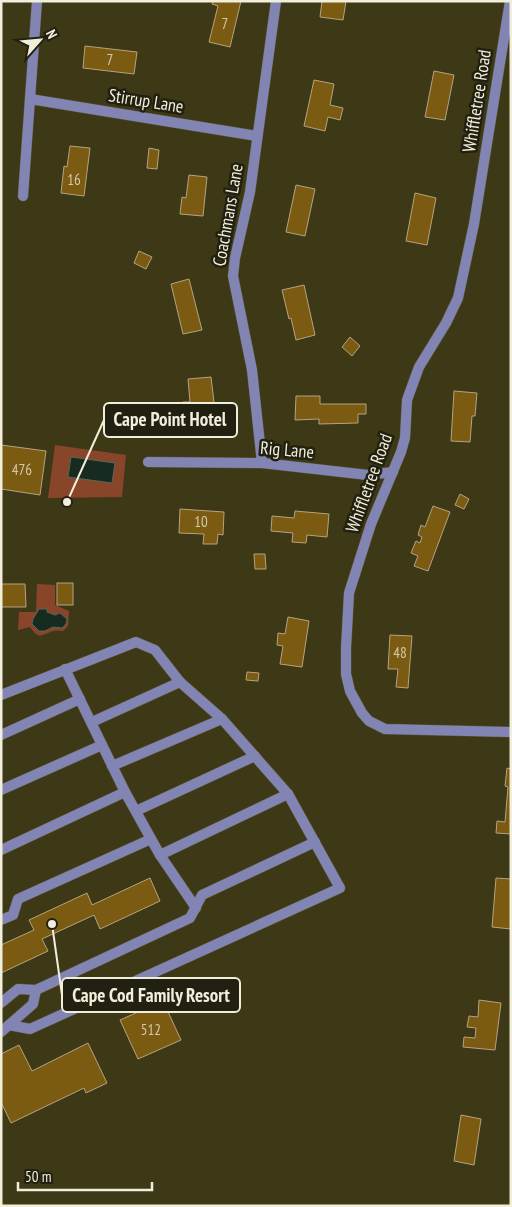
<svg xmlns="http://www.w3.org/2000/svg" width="512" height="1207" font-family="'PT Sans Narrow',sans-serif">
  <rect width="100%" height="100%" fill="#3d3916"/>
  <g fill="#89452a">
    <path d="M55,445L126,455L122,497L48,498Z"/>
    <path d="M37,584L55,585V605L69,611L68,626L63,631C60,631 57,630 54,631C43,633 40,642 30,627L18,630L19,612H36Z"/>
  </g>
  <g fill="#172b21" stroke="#586659">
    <path d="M71,457L115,463L112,483L68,477Z"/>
    <path d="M39,609H47V612L55,615L60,613L67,619L66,624L62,628L53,627L45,631H39L32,624L33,619Z"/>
  </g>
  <g fill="#7b5a12" stroke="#b6a380">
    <path d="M213,1H241L230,47L209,42L218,6L212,4Z"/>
    <path d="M322,1H346L343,20L320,17Z"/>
    <path d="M85,46L137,52L134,74L83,68Z"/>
    <path d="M434,71L454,75L445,120L425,117Z"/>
    <path d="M314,80L334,84L330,105L343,108L340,120L328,117L325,131L304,126Z"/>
    <path d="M70,146L90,148L84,196L61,193L64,166L67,167Z"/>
    <path d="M149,148L159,150L157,169L147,168Z"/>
    <path d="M189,175L207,177L203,216L180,214L182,197L186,198Z"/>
    <path d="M296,185L315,189L305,236L286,232Z"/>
    <path d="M415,193L436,198L427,245L406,241Z"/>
    <path d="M139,251L152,257L146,269L134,263Z"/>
    <path d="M189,279L202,330L183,334L171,284Z"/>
    <path d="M304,285L315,335L296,340L291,318L289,319L282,290Z"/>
    <path d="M350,337L360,346L352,356L342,347Z"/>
    <path d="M211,377L217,427L195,429L194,423H185L183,402H190L188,379Z"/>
    <path d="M454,391L477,393L475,416H472L470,442L451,441Z"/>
    <path d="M296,396H320V404H366V414H358V423L319,424V419L295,420Z"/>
    <path d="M1,445L46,451L40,495L1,489Z"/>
    <path d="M460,494L469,499L464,509L455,505Z"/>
    <path d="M433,506L450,512L428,571L414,566L418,556L411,553L416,541L420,543L422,537L418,535L421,525L425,527Z"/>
    <path d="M180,509L224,512L223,535L218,534L217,544H203L204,534L179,533Z"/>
    <path d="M295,511L329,514L327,537L307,535L306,543L292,542L293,533L271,531L272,516L294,518Z"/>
    <path d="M254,554H265L266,569H255Z"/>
    <rect x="57" y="583" width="16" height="22"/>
    <path d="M1,584H25L26,607H1Z"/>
    <path d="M288,617L309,621L302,667L280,664L283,646L277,645L278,633L285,634Z"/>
    <path d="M390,635L412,636L408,688L396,687L398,669H388Z"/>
    <path d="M247,672L259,673L258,681L246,680Z"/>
    <path d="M507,768L511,769V834L496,833L497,821L505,822L508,787L505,786Z"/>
    <path d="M150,878L160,901L100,929L94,915L42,939L48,951L1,973V945L34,930L29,920L87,893L92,905Z"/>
    <path d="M496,878L511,879V929L492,927Z"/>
    <path d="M479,1000L501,1003L495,1050L463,1047L464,1037L475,1038L476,1028L467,1027L469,1016L478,1017Z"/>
    <path d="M163,1001L181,1040L138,1059L120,1020Z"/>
    <path d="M88,1043L107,1083L86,1093L84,1088L11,1123L1,1102V1054L19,1045L32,1071Z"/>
    <path d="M461,1115L481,1119L474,1165L454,1161Z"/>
  </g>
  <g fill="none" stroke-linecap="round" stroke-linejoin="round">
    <g stroke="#5a5636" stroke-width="11">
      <g id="service">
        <path d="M65,669L125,792L160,855L196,908"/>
        <path d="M1,695L136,642L155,650L180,682L222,719L288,794L340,888L30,1029L9,1025"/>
        <path d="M92,722L180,682"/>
        <path d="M1,735L80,699"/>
        <path d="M112,766L222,719"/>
        <path d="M1,790L102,745"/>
        <path d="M136,811L255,756"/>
        <path d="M1,850L125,792"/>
        <path d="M160,855L288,794"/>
        <path d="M1,920L13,915L18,899L151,839"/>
        <path d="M1,1003L18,989L36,990"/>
        <path d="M1,1032L33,1004L36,990L190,918L202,895L315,842"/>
      </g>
    </g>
    <g stroke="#5a5636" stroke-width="11">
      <g id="minor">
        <path d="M510,1L474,224L458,298L446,323L419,367L407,400L405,438L401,452L371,524L349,593L346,648V674L350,691L362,713L369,721L385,729L511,732"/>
        <path d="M30,99L257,136"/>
        <path d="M23,196L37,1"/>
        <path d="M148,462L262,463L368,475L393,472"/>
        <path d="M262,463L252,370L233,276L235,258L250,192L276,1"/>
      </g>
    </g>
    <use href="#service" stroke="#8285b3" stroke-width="10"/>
    <use href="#minor" stroke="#8285b3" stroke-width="10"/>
  </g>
  <g text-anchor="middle" stroke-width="5" stroke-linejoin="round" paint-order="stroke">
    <g font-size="15" fill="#d4caa9">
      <text x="225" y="29">7</text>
      <text x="110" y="65">7</text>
      <text x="74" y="185">16</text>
      <text x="22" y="475">476</text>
      <text x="201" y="527">10</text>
      <text x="400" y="658">48</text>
      <text x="151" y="1035">512</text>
    </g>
    <g font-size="18" fill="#f1efdb" stroke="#222011">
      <text transform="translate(146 101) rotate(9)" y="6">Stirrup Lane</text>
      <text transform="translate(477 101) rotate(-81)" y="6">Whiffletree Road</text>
      <text transform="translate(228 215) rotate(-80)" y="6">Coachmans Lane</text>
      <text transform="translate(287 450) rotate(5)" y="6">Rig Lane</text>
      <text transform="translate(369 483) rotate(-70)" y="6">Whiffletree Road</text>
    </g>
  </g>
  <path fill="none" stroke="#f1efdb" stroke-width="2" d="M67 502L104 420M52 924L62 995"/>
  <g fill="#f1efdb" stroke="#222011" stroke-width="2">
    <circle cx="67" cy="502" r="5"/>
    <circle cx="52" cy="924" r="5"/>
  </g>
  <g fill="#222011" stroke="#f1efdb" stroke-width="2">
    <rect x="104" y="403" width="133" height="34" rx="5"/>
    <rect x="62" y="978" width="178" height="34" rx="5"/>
  </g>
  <g font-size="19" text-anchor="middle" font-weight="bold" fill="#f1efdb">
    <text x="170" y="426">Cape Point Hotel</text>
    <text x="151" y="1002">Cape Cod Family Resort</text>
  </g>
  <rect width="512" height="1207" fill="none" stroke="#f1efdb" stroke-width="5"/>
  <g transform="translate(40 40) rotate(63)" stroke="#222011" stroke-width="4" paint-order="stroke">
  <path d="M0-4L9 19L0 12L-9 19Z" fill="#f1efdb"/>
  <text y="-8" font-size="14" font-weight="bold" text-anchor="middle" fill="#f1efdb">N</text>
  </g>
  <path d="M18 1182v8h134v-8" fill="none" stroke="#f1efdb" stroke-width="2.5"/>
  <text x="25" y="1182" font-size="15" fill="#f1efdb" stroke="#222011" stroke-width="4" paint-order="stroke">50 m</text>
</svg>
